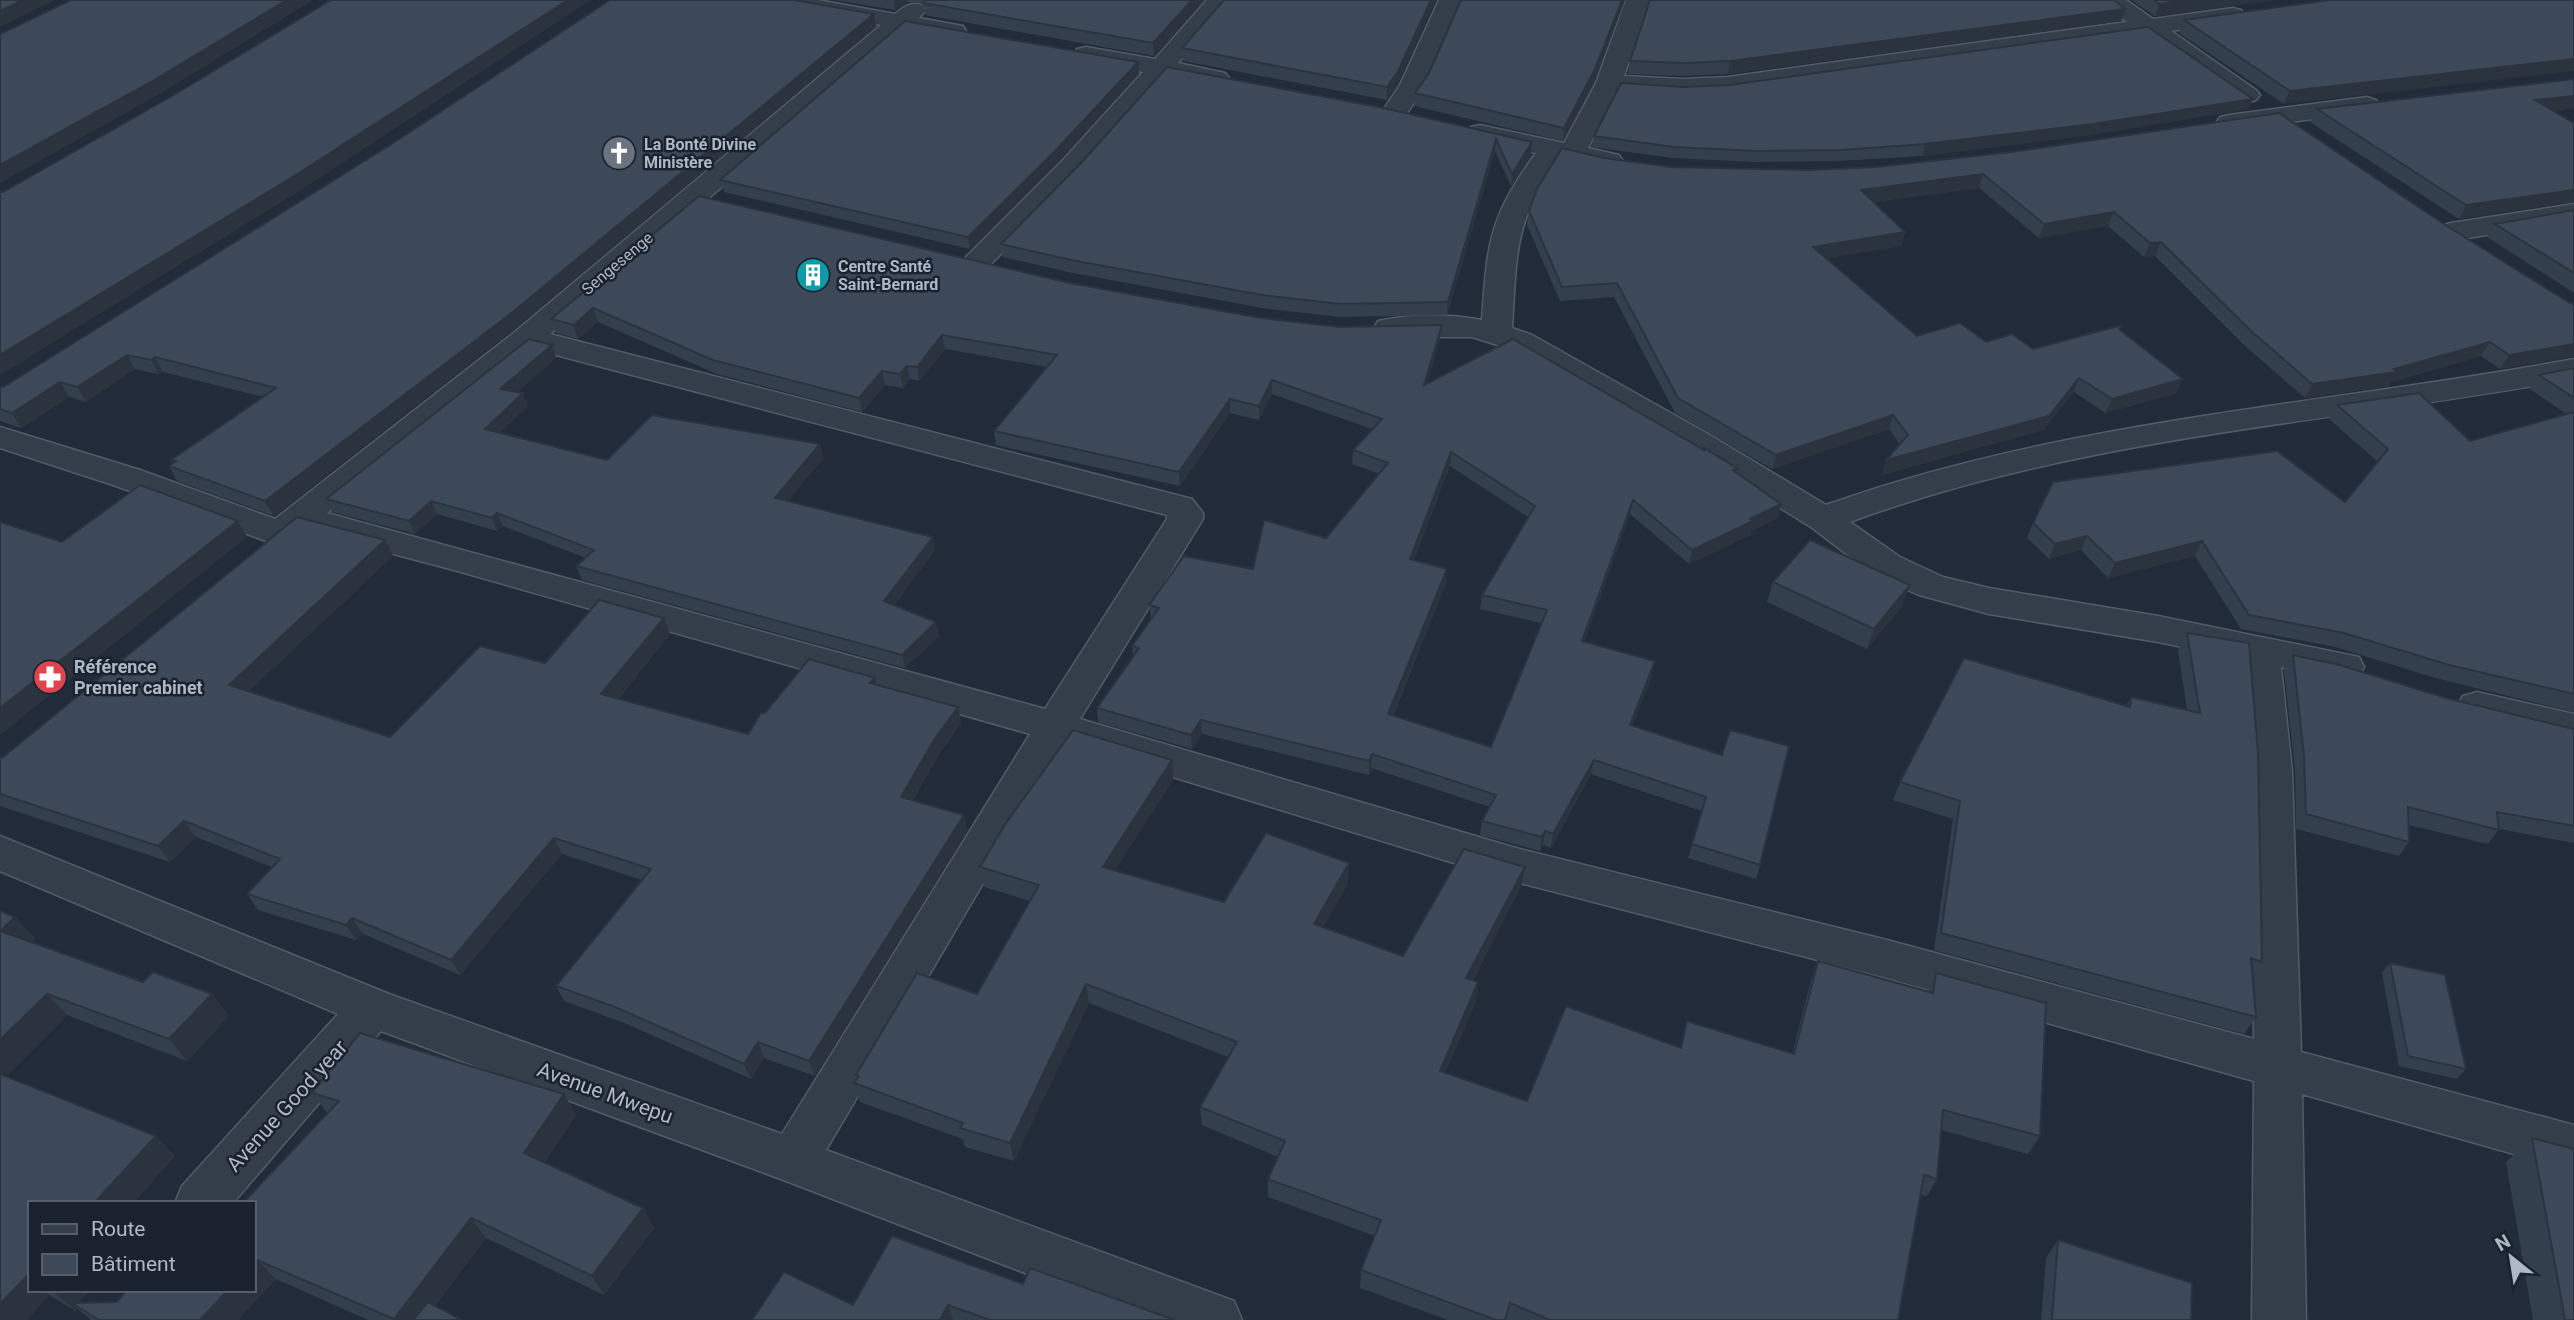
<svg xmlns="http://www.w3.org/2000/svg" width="2574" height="1320" font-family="Roboto,sans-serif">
  <rect width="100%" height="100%" fill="#212b3a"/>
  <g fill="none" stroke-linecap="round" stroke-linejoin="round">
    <g stroke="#525b68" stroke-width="3">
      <g id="minor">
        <path d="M765,0H818L895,14C905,6 910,2 922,5L926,10L919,18L963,26L966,31L963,36L954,38L905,30L550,334L1192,499L1203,513V519L1080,719L1516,848L1887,940L2254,1039L2250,771L2242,659L2158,642L1989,614L1919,595L1874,575L1811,527L1684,448L1510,349L1472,337H1389L1378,335L1374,328L1378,321C1410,314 1449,314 1482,320C1487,244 1489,217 1536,153L1471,139L1467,133L1471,127L1480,125L1564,143L1596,83L1626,0H1650L1624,76L1682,79L1728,77L2127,22L2098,0H2126L2153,19L2233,8L2241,10L2245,15L2241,20L2171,31L2256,90L2260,95L2256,100L2247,103L2238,100L2144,35L1728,93L1682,95L1618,91L1588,148L1619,155L1623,161L1619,167L1609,169L1559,158C1513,223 1517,253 1512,328L1532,335L1708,434L1826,505C2067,419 2324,405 2574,359V379C2332,423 2082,436 1850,522L1900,557L1943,577L1989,588L2158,616L2359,657L2364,667L2359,677L2345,681L2281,667L2292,771L2301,1052L2574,1125V1171L2302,1094L2306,1320H2252L2254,1081L1887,978L1516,882L1065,744L826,1150L1234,1301L1242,1320H1147L786,1181L381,1031L233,1203H175L182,1186L338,1014L0,871V836L389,994L782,1134L1030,734L454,570L306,531C292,541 284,546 266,541L116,486L0,448V427L140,470L275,519L516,331L881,25L777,7L769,5ZM533,349L1167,515V519L1045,709L327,513Z"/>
        <path d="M1207,0H1232L1178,63L1225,73L1229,78L1225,83L1216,86L1167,76L1081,173L986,269L976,272L966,269L961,263L966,257L1061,162L1143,72L1077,59L1074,54L1077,49L1086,47L1155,59Z"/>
        <path d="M1439,0H1463L1426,85L1403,119L1394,121L1385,119L1381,113L1400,85Z"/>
        <path d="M2367,97L2376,100L2380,105L2376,110L2229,131L2220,129L2216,123L2220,117L2229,115Z"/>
        <path d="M2574,204V220L2451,241L2441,238L2437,232L2441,226L2451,223Z"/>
        <path d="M2477,692L2574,714V744L2463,716L2457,706L2463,696Z"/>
      </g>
    </g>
    <use href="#minor" fill="#343d4a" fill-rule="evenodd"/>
  </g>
  <g fill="#343f4d" fill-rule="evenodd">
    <path d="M834,0H1204L1154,56L925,15L923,5L918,2H907L895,10Z"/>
    <path d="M1461,0H1625L1594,82L1563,141L1414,106L1415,93L1429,73Z"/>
    <path d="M2131,0H2274L2155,16Z"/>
    <path d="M2330,0L2284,104L2179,33L2184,20Z"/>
    <path d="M874,14L876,27L514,329L274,516L177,481L169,466L173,463L171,460L263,397L163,372L159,374L135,369L86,402L69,397L21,428L0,421V387Z"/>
    <path d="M2121,21L1728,74L1682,76L1628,74L1630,61Z"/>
    <path d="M1182,48L1398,84L1387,100L1183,61Z"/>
    <path d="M1167,67L1532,142L1531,155L1511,186L1495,151L1447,315L1340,317L1262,308L1073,273L1003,257L1001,244L1082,162Z"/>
    <path d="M1139,74L1059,160L970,249L724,192L720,180Z"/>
    <path d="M2574,79V108L2552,111L2459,219L2310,122L2317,109Z"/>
    <path d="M1684,87L2253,99L2248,109L2089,135L1922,156L1838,161L1755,162L1672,158L1592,147L1594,136Z"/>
    <path d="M2011,152L2447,226L2570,303L2500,369L2481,356L2391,382L2389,386L2305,398L2244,345L2155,256L2144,257L2108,226L2039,238L1979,188L1874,202L1905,232L1901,246L1826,258L1917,336L1986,342L2033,349L2120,330L2177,393L2105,413L2074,392L2043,430L1881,475L1900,445L1889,429L1772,469L1675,413L1614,297L1560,301L1527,225L1529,211L1604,158L1672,167L1808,170L1876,167Z"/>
    <path d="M699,196L1070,283L1261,318L1440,338L1427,383L1702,449L1703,447L1737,473L1778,518L1751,531L1750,535L1689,564L1630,514L1584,642L1652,675L1632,726L1722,755L1760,865L1756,879L1688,858L1702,811L1591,774L1551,848L1543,845L1540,851L1480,835L1482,821L1490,807L1371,768L1369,775L1202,734L1192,749L1098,722L1097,708L1133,657L1132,646L1151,619L1149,605L1253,569L1326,538L1379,474L1352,464L1353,450L1372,429L1272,394L1259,420L1230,413L1180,486L996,445L994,431L1047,367L945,349L919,381L910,379L903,388L885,385L862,412L717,374L598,322L578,339L556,333L551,319ZM1450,466L1528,517L1482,595L1480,609L1541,623L1491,747L1393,716L1446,583L1414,560Z"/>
    <path d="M2574,210V293L2487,237L2495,224Z"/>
    <path d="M556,358L517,392L528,406L500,433L607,460L824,458L787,501L935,550L894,605L939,636L905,668L582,580L576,566L586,558L503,526L497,531L437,514L415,534L333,512L326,499Z"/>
    <path d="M2574,368V712L2439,679L2335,647L2241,629L2195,556L2108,578L2081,550L2049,559L2027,538L2033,523L2345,502L2378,462L2329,419L2337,405L2470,441L2566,414L2530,389L2539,375Z"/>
    <path d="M385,540L393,556L249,691L390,737L545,663L670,634L618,699L748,734L765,713L877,684L958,707L961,723L937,757L913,800L964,815L967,831L815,1076L764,1058L751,1079L622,1022L564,1001L556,986L642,880L562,854L460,975L363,934L356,940L258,910L247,894L272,867L196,837L170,862L0,806V758Z"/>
    <path d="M1773,582L1903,605L1867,649L1767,602Z"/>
    <path d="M2187,633L2262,962L2253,976L2256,1017L2244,1034L1934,950L1953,819L1893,800L1900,782L2126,706L2131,697L2187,710L2178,650Z"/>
    <path d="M2293,655L2446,698L2574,729V843L2499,829L2488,844L2409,825V842L2399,856L2296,829L2295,771L2284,670Z"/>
    <path d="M1172,760L1173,780L1115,870L1224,902L1348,883L1323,927L1403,956L1521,886L1473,980L1476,1001L1445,1073L1527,1101L1680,1048L1687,1021L1792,1054L1811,980L1818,961L1928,992L1936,973L2040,1136L2028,1154L1941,1130L1937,1179L1927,1196L1921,1195L1898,1320H1448L1360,1288L1361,1270L1375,1236L1268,1197V1179L1278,1157L1202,1125L1200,1107L1228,1057L1089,1003L1014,1161L965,1147L963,1139L860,1102L854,1083L857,1079L856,1075L977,994L1030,901L984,887L980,867Z"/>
    <path d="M0,911L15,917L35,939L31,942L143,982L212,994L229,1016L187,1061L67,1015L6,1076L175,1156L133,1203H30V1290H90L81,1299L79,1303L117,1302L254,1290V1203L327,1113L312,1093L564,1094L576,1115L544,1162L643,1208L654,1228L604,1295L486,1238L435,1306L462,1320H368L276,1279L238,1320H91L77,1308L76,1311L49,1295L0,1320Z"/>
    <path d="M2390,963L2466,1069L2457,1079L2399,1066L2382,973Z"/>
    <path d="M2532,1138L2574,1320H2533L2506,1162Z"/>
    <path d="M2058,1240L2191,1320H2041L2046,1258Z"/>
    <path d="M1023,1284L1175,1320H752L853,1305Z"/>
  </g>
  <g fill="#2b333e">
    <path d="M23,0H55L0,27V11Z"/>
    <path d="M287,0H313L158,95L0,183V165Z"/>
    <path d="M568,0H591L298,192L0,375V355Z"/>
    <path d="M894,0H907V2L895,10Z"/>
    <path d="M1192,0H1204L1154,56L1153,43Z"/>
    <path d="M1431,0H1436L1398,84L1387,100V87Z"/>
    <path d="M1622,0H1625L1594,82L1563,141L1564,128Z"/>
    <path d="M2186,0H2274L2155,16L2159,4Z"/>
    <path d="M2125,9L2121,21L1728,74L1730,61Z"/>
    <path d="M874,14L876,27L514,329L274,516L265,501Z"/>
    <path d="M2574,59V71L2284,104L2290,91Z"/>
    <path d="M1138,62L1139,74L1059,160L970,249L968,237Z"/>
    <path d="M2574,96V108L2528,113L2535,100Z"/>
    <path d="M2253,99L2248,109L2089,135L1922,156L1925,144Z"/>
    <path d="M1496,139L1495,151L1447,315L1448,302Z"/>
    <path d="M1532,142L1531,155L1511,186L1512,174Z"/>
    <path d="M1983,174L1979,188L1858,204L1861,190Z"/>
    <path d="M2574,190V202L2459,219L2466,205Z"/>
    <path d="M2114,212L2108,226L2039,238L2044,224Z"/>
    <path d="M1905,232L1901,246L1809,261L1813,247Z"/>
    <path d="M2161,242L2155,256L2144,257L2150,243Z"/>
    <path d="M593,308L598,322L578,339L574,325Z"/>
    <path d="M1442,325L1440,338L1423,399L1424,385Z"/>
    <path d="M942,335L945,349L919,381L917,367Z"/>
    <path d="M2490,342L2481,356L2391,382L2389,386L2305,398L2312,384L2394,369Z"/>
    <path d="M2574,344V357L2500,369L2509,355Z"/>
    <path d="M552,345L556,358L505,402L500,389Z"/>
    <path d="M127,355L135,369L86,402L77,387Z"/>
    <path d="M155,357L163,372L159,374L151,360Z"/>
    <path d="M907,366L910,379L903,388L900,374Z"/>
    <path d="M882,371L885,385L862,412L859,398Z"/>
    <path d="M2079,378L2074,392L2043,430L1881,475L1886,460Z"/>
    <path d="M2183,379L2177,393L2105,413L2112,399Z"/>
    <path d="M1272,380V394L1259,420V406Z"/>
    <path d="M60,382L69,397L21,428L12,413Z"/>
    <path d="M523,393L528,406L490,442L485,429Z"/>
    <path d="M1230,399V413L1180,486L1179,472Z"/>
    <path d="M1893,415L1889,429L1772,469L1776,455Z"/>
    <path d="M820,444L824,458L779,511L775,498Z"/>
    <path d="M1451,452L1450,466L1409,573L1410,559Z"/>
    <path d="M1633,500L1630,514L1579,655L1582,641Z"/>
    <path d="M431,501L437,514L415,534L409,521Z"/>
    <path d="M1781,504L1778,518L1751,531L1750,535L1689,564L1692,550Z"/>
    <path d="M497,513L503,526L497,531L492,518Z"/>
    <path d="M238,521L247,537L0,735V708Z"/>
    <path d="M2087,536L2081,550L2049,559L2055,544Z"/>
    <path d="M933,537L935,550L887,614L884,601Z"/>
    <path d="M385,540L393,556L239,701L229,685Z"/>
    <path d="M2202,541L2195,556L2108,578L2115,563Z"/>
    <path d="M1447,569L1446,583L1387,728L1388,714Z"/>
    <path d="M1910,585L1903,605L1867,649L1874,629Z"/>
    <path d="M664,618L670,634L608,710L601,694Z"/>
    <path d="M936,622L939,636L905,668L902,655Z"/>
    <path d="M1655,661L1652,675L1627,740L1630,725Z"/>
    <path d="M875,678L879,694L870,683Z"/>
    <path d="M958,707L961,723L937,757L905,813L901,797L934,740Z"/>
    <path d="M1201,720L1202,734L1192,749L1191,735Z"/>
    <path d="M1372,754L1371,768L1369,775V761Z"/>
    <path d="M1172,760L1173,780L1105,886L1103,867Z"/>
    <path d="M1594,760L1591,774L1551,848L1553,834Z"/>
    <path d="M964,815L967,831L815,1076L809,1061Z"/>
    <path d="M184,821L196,837L170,862L158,846Z"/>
    <path d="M1545,831L1543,845L1540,851L1542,837Z"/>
    <path d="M554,838L562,854L460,975L451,960Z"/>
    <path d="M1349,863L1348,883L1314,944V924Z"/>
    <path d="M1525,867L1521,886L1464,997L1466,978Z"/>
    <path d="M15,917L35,939L20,953L0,931Z"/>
    <path d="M352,918L363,934L356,940L346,925Z"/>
    <path d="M1478,982L1476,1001L1437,1090L1440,1071Z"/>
    <path d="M1086,984L1089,1003L1014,1161L1010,1143Z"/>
    <path d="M47,994L67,1015L0,1082V1040Z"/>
    <path d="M212,994L229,1016L187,1061L169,1039Z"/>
    <path d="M758,1042L764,1058L751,1079L744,1064Z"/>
    <path d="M564,1094L576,1115L537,1174L524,1153Z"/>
    <path d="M156,1136L175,1156L133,1203H98L96,1201Z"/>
    <path d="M643,1208L654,1228L604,1295L592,1276Z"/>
    <path d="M471,1218L486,1238L424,1320H394Z"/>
    <path d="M257,1260L276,1279L238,1320H200L228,1290H254V1263Z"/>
    <path d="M27,1276L30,1278V1290H44L49,1295L27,1320H0V1304Z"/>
    <path d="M54,1290H90L81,1299L78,1307L72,1303L77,1308L76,1311L53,1292Z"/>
    <path d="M948,1305L953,1320H940Z"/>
  </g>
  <g fill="#3d4959" stroke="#2b333e" stroke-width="2" fill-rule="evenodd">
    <path d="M0,0H23L0,11Z"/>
    <path d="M71,0H287L151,82L0,165V34Z"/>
    <path d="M331,0H568L291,178L0,355V192H3L172,96Z"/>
    <path d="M610,0H794L874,14L509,315L265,501L169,466L176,461L171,460L276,388L155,357L151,360L127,355L77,387L60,382L12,413L0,409V387H3L390,145Z"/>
    <path d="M924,0H1192L1153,43L923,3Z"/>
    <path d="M1224,0H1431L1398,71L1387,87L1182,48Z"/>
    <path d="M1461,0H1622L1595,69L1564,128L1415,93L1429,73Z"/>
    <path d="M1650,0H2114L2125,9L1730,61L1684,63L1630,61Z"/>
    <path d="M2154,0H2186L2159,4Z"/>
    <path d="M2330,0H2574V59L2290,91L2184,20Z"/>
    <path d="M905,21L1138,62L1058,148L968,237L720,180Z"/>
    <path d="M2148,27L2253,99L2093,124L1925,144L1841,150L1757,151L1674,147L1594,136L1621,83L1684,87L1730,85Z"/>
    <path d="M1167,67L1384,108L1532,142L1512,174L1496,139L1448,302L1340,304L1262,295L1071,260L1001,244L1082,162Z"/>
    <path d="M2574,79V96L2535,100L2574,123V190L2466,205L2317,109Z"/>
    <path d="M2279,113L2447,226L2570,303L2574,304V344L2509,355L2490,342L2394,369L2397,372L2312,384L2251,331L2161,242L2150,243L2114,212L2044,224L1983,174L1861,190L1905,232L1813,247L1917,336L1960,323L1986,342L2012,334L2033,349L2122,325L2119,329L2183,379L2112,399L2079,378L2049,416L1886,460L1908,435L1893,415L1776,455L1678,398L1617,283L1562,287L1529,211L1537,189L1562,148L1604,158L1672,167L1808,170L1876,167L2011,152Z"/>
    <path d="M699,196L1070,283L1261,318L1340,327L1442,325L1424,385L1513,339L1704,450L1703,447L1738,469L1733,470L1781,504L1750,519L1753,521L1692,550L1633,500L1582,641L1655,661L1630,725L1722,755L1730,730L1789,746L1760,865L1692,844L1706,797L1594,760L1553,834L1545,831L1542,837L1482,821L1496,795L1372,754L1369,761L1201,720L1191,735L1097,708L1139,648L1132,646L1159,608L1149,605L1184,556L1253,569L1264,520L1326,538L1388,463L1353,450L1382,419L1272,380L1259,406L1230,399L1179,472L994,431L1057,355L942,335L917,367L907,366L900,374L882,371L859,398L713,360L593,308L574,325L551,319ZM1451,452L1535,506L1482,595L1547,610L1491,747L1388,714L1447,569L1410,559Z"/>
    <path d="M2574,210V273L2495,224Z"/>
    <path d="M529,339L552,345L500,389L523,393L485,429L607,460L652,415L820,444L775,498L933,537L884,601L936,622L902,655L576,566L594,550L497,513L492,518L431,501L409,521L326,499Z"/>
    <path d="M2574,368V398L2539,375Z"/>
    <path d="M2419,393L2470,441L2574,412V694L2449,665L2344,633L2249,615L2202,541L2115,563L2087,536L2055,544L2033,523L2053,482L2277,451L2345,502L2388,449L2337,405Z"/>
    <path d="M140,485L238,521L0,708V522L62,542Z"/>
    <path d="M297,517L385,540L229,685L390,737L480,646L545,663L599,600L664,618L601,694L748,734L761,713H765L809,659L875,678L870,683L958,707L934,740L901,797L964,815L809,1061L758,1042L744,1064L615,1007L556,986L651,869L554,838L451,960L352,918L346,925L247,894L280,859L184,821L158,846L0,794V758L3,757Z"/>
    <path d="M1810,540L1910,585L1874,629L1773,582Z"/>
    <path d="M2187,633L2249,643L2258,753L2262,962L2251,958L2256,1017L1941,933L1960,801L1900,782L1964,658L2130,707L2131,697L2200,713Z"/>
    <path d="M2293,655L2340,665L2446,698L2574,729V826L2497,812L2499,830L2408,807L2409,842L2306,814L2304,756Z"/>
    <path d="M1073,730L1172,760L1103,867L1224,902L1266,833L1349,863L1314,924L1403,956L1464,849L1525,867L1466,978L1478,982L1440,1071L1527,1101L1566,1006L1681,1048L1687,1021L1794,1054L1818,961L1933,993L1936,973L2046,1003L2040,1136L1943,1110L1937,1179L1924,1175L1898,1320H1550L1510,1303L1505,1320H1496L1361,1270L1381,1220L1268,1179L1285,1141L1200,1107L1237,1042L1086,984L1010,1143L960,1128L963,1123L854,1083L859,1076L856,1075L917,973L977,994L1039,885L980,867L1006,823Z"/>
    <path d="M0,911L15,917L0,931Z"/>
    <path d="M0,931L143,982L153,972L212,994L169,1039L47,994L0,1040Z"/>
    <path d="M2390,963L2445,975L2466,1069L2408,1056Z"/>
    <path d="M360,1033L564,1094L524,1153L643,1208L592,1276L471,1218L394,1319L257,1260L254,1263V1203H243L339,1101L312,1093Z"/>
    <path d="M0,1074L156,1136L96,1201L100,1203H30V1277L27,1276L0,1304Z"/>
    <path d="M2532,1138L2574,1149V1320H2565Z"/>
    <path d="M892,1236L1023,1284L1030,1268L1175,1320H990L948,1305L940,1320H752L784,1272L853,1305Z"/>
    <path d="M2058,1240L2192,1283L2191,1320H2052Z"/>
    <path d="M127,1290H228L200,1320H99L72,1303L117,1302Z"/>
    <path d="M428,1302L462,1320H413Z"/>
  </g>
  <defs>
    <g id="church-disc" transform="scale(1.75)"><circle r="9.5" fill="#6b7280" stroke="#1a222f"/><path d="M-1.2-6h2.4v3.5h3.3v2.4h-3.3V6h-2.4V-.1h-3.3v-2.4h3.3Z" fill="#fff"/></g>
    <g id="building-disc" transform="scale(1.75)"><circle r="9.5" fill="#0f9aa8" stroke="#1a222f"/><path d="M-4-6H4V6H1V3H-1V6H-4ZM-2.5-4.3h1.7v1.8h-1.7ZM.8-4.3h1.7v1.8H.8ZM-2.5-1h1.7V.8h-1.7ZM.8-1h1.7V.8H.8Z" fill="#fff"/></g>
    <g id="pharmacy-disc" transform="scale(1.75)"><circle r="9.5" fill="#e0444e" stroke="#1a222f"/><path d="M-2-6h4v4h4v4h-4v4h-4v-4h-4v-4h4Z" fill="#fff"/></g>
  </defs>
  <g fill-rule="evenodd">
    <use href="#church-disc" x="619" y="153"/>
    <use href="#building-disc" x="813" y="275"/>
    <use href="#pharmacy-disc" x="50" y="677"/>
  </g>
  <g text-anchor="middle" stroke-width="5" stroke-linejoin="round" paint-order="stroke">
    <g font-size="16" font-weight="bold" fill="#afb8c6" stroke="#1a222f" text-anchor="start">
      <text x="644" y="150">La Bonté Divine<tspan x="644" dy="18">Ministère</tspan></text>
      <text x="838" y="272">Centre Santé<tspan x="838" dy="18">Saint-Bernard</tspan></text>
    </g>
    <g font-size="16" fill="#afb8c6" stroke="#1a222f">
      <text transform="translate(617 263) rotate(-40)" y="6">Sengesenge</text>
    </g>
    <g font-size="18" font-weight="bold" fill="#afb8c6" stroke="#1a222f" text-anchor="start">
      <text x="74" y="673">Référence<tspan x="74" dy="21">Premier cabinet</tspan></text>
    </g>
    <g font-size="21" fill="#afb8c6" stroke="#1a222f">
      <text transform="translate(605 1093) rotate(20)" y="7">Avenue Mwepu</text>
      <text transform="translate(287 1106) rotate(-48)" y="7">Avenue Good year</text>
    </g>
  </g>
  <rect x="28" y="1201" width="228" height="91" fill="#1a222f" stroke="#565e6b" stroke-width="2"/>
  <rect x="42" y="1224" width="35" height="10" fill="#343d4a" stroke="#565e6b" stroke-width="2"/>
  <text x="91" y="1236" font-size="21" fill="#afb8c6">Route</text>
  <rect x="42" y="1254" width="35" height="21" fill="#3d4959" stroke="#565e6b" stroke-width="2"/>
  <text x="91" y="1271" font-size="21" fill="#afb8c6">Bâtiment</text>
  <g transform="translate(2511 1257) rotate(330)" stroke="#1a222f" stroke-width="5" paint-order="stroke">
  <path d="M0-5L12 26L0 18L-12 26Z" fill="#afb8c6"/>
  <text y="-10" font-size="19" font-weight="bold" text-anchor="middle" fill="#afb8c6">N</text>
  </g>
</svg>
